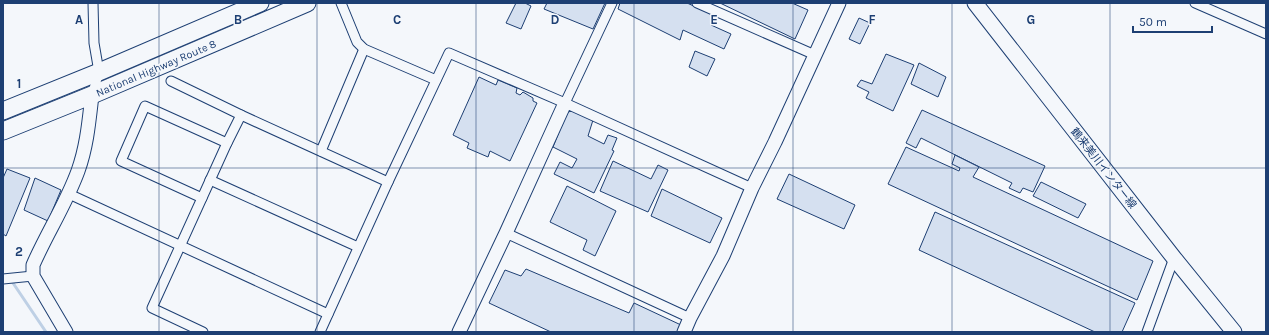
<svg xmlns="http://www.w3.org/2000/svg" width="1269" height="335" font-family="Karla,'Noto Sans JP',sans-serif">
  <rect width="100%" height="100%" fill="#f4f7fb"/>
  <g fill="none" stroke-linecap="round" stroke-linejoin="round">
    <path stroke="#bed0e5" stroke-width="3" d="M11,280L46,332"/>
  </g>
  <g fill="#d5e0f0" stroke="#1d3f73">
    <path d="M516,3H525L531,6L521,29L506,23Z"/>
    <path d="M547,3H605L593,29L544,9Z"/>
    <path d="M620,3H687L714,15L711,25L731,34L724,49L683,30L680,40L618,9Z"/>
    <path d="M720,3H792L808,10L795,39Z"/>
    <path d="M859,18L870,23L860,44L849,39Z"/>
    <path d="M695,51L715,59L707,76L689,67Z"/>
    <path d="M886,54L914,65L893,111L866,98L869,92L857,86L861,80L872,84Z"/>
    <path d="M919,63L946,77L938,97L911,84Z"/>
    <path d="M479,77L496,85L498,80L517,88L516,93L520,95L523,92L533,98V101L537,103L510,161L490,151L488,157L467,148L469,143L453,135Z"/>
    <path d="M922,110L1045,166L1033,192L1023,188L1020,193L1009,188L1012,183L921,138L916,148L906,143Z"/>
    <path d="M573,111L593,120L588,136L604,144L608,135L617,138L612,150L614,151L594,193L554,174L560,162L572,168L577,159L553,147L567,112Z"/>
    <path d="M906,147L959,171L960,168L952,164L955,155L979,167L973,177L1153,261L1137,300L888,184Z"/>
    <path d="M613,161L651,179L658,165L668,170L648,212L600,191Z"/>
    <path d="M7,169L30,178L6,236L3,234V178Z"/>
    <path d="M789,174L855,205L844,229L777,199Z"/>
    <path d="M35,178L61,190L48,221L24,210Z"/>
    <path d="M1041,182L1086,204L1078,218L1033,196Z"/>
    <path d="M567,186L616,211L595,256L583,250L587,240L550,222Z"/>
    <path d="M662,189L722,218L710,243L651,216Z"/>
    <path d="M935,212L1135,303L1122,332H1095L919,250Z"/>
    <path d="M526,269L629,313L634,303L681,325L678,332H551L489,303L505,270L521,276Z"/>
  </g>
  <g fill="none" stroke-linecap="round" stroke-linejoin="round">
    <g stroke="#1d3f73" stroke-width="11">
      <g id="street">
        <path d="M341,3L357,42L364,49L436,80"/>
        <path d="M697,3L815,55"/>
        <path d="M1195,3L1266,34"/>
        <path d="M171,81L241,115L388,182"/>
        <path d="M92,95L99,72L94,43L93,3"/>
        <path d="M565,103L612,3"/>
        <path d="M321,151L364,49"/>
        <path d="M210,180L358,247"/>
        <path d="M69,194L328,314"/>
        <path d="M202,198L121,161L145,106L227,143"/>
        <path d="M506,233L690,318"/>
        <path d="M3,279L33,276"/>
        <path d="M203,332L152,308L227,143L241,115"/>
        <path d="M320,332L388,182L449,53L565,103L752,188"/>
        <path d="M1147,332L1174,258"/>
      </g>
    </g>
    <g stroke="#1d3f73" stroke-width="15">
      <g id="secondary">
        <path d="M66,332L33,276V265C47,233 66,204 78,171C87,146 89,121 92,95"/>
        <path d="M459,332L506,233L565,103"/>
        <path d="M684,332L690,318L723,256L752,188L775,142L839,3"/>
      </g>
    </g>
    <g stroke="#1d3f73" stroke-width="17">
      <path id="primary" d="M975,3L1174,258L1234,332"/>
    </g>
    <g stroke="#1d3f73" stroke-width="19">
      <g id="highway">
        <path d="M3,111L99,72L260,3"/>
        <path d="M3,131L92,95L307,3"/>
      </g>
    </g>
    <use href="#street" stroke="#f4f7fb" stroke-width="9"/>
    <use href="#secondary" stroke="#f4f7fb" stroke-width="13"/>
    <use href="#primary" stroke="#f4f7fb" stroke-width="15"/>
    <use href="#highway" stroke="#f4f7fb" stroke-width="17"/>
  </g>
  <path fill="none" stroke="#1d3f73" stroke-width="1" stroke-opacity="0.55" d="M159,3V332M317,3V332M476,3V332M634,3V332M793,3V332M952,3V332M1110,3V332M3,168H1266"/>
  <g text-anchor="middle" stroke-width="3" stroke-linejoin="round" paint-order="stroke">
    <g font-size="11" fill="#1d3f73" stroke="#f4f7fb">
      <text transform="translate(156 68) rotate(-23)" y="4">National Highway Route 8</text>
      <text transform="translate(1104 168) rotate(52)" y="4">鶴来美川インター線</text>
    </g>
  </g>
  <g font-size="13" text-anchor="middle" font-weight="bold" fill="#1d3f73" stroke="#f4f7fb" stroke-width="3" stroke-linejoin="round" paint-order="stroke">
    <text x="79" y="24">A</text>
    <text x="238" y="24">B</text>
    <text x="397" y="24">C</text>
    <text x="555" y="24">D</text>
    <text x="714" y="24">E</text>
    <text x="872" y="24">F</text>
    <text x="1031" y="24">G</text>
    <text x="19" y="88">1</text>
    <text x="19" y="256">2</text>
  </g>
  <rect width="1269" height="335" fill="none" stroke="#1d3f73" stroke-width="8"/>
  <path d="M1133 26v6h79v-6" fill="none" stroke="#1d3f73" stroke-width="2"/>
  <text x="1139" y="26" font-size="12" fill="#1d3f73" stroke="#f4f7fb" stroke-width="3" paint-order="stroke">50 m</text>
</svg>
